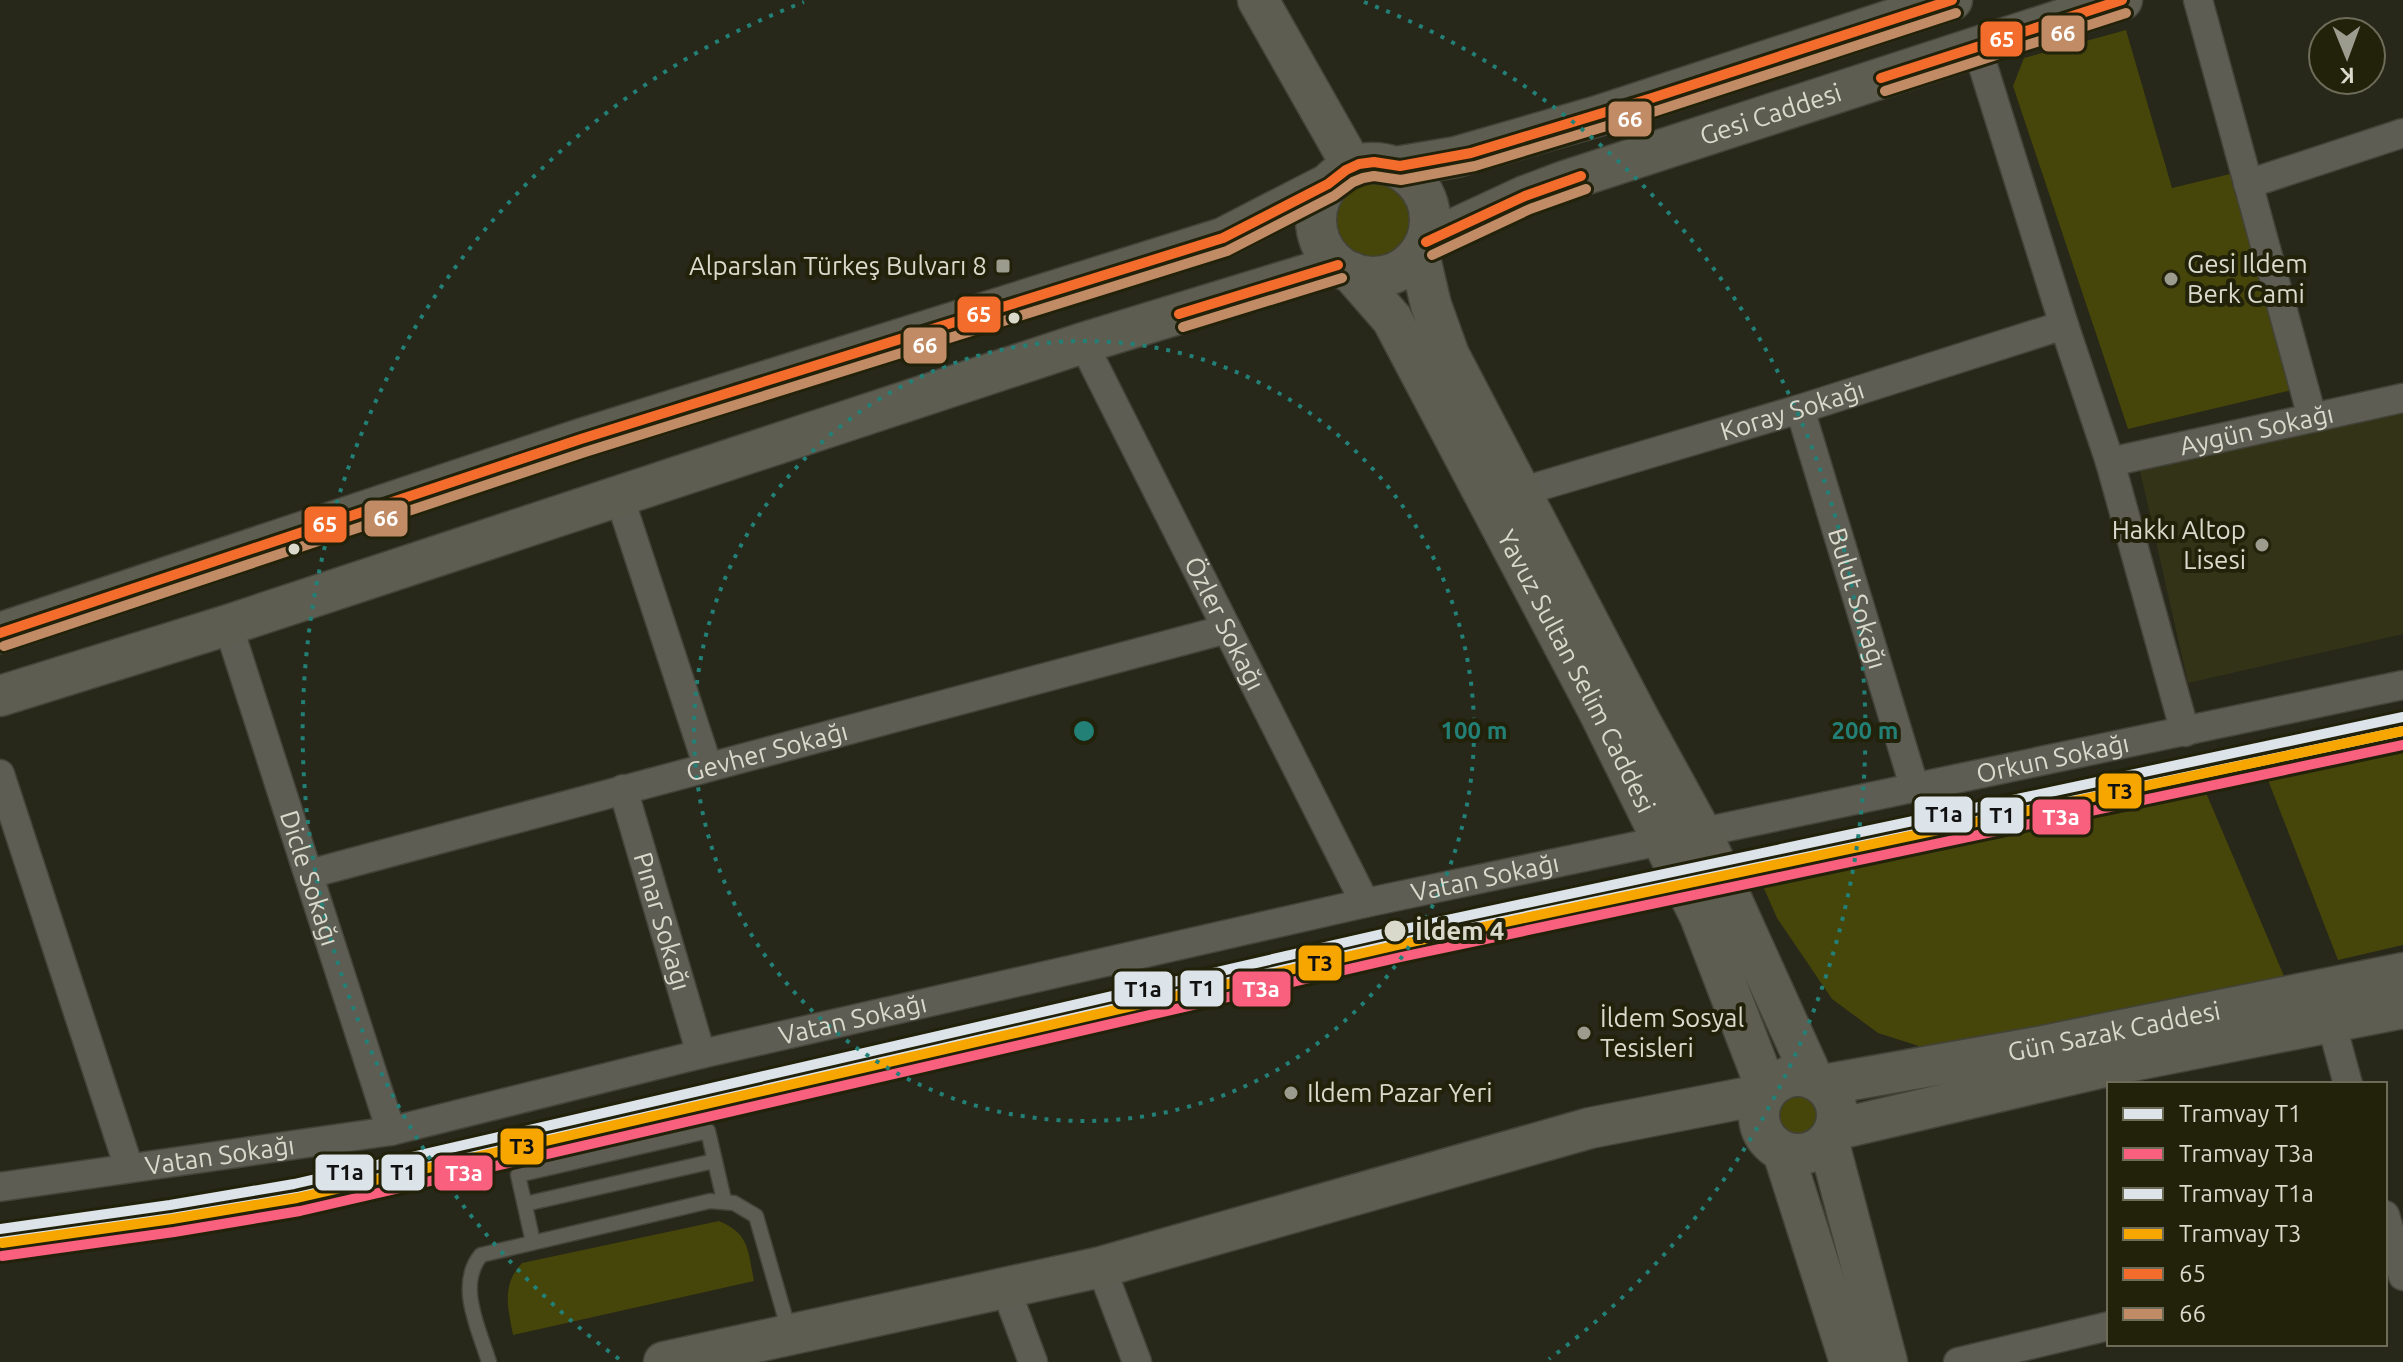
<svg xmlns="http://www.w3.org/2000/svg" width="2403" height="1362" font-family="Ubuntu,sans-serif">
  <rect width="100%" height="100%" fill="#27271a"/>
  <path fill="#333417" d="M2403,392V634L2188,683L2136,453Z"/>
  <g fill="#46450a">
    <path d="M2126,30L2172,188L2230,174L2292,390L2128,429L2013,86L2024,58Z"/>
    <circle cx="1373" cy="220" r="40"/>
    <path d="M2403,752V945L2338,960L2268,780Z"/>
    <path d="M2204,788L2284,976L1928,1049L1878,1033L1832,999L1777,918L1762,884Z"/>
    <circle cx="1798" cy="1115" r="18"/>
    <path d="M719,1221C750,1234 748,1251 754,1281L513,1335C508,1308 501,1285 522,1263Z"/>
  </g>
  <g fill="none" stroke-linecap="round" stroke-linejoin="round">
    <g stroke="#434339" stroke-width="17">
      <g id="lane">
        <path d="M525,1204L714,1161"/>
        <path d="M533,1242L518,1175L708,1131L724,1200"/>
        <path d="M489,1362C479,1329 456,1285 481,1255L710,1201L734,1203L756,1216L790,1334"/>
      </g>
    </g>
    <g stroke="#434339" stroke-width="31">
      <g id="street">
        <path d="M2198,0L2312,417"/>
        <path d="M1977,47L2064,325L2110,462L2185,732"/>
        <path d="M2248,184L2403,133"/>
        <path id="s1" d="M1083,343L1365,903"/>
        <path id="s2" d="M1800,409L1915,789"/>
        <path id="s3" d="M2110,462L2403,398"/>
        <path id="s4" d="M1520,492L1800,409L2064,325"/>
        <path d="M619,496L708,767"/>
        <path id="s5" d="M228,625L391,1131"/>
        <path d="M0,774L129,1168"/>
        <path id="s6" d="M623,789L701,1054"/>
        <path id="s7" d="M309,874L1227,629"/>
        <path d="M2331,1022L2348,1084"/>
        <path id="s8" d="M0,1187L391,1131L701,1054L1365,903L2403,685"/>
        <path d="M2385,1215L2403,1276"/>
        <path d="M1101,1267L1137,1362"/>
        <path d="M1005,1287L1033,1362"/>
        <path d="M1958,1362L2109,1326"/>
      </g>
    </g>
    <g stroke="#434339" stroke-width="43">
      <g id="secondary">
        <path d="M1258,0L1352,166"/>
        <circle cx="1373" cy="220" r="57"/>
        <path d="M1396,167L1456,157L1598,116L1952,0"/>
        <path id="s9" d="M1426,242L1525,196L1565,181L2122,0"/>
        <path d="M1419,254L1431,305L1449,355L1639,719L1701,832L1813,1079"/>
        <path id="s10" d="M1351,272L1392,319L1599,712L1683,882L1700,916L1767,1090"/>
        <path d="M0,633L581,439L1223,238L1328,184"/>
        <path d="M0,696L228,625L1083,343L1338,265"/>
        <circle cx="1798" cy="1115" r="39"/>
        <path id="s11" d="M1823,1085L2038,1047L2403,973"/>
        <path d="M1834,1130L2121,1063L2403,1008"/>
        <path d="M1828,1140L1887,1362"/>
        <path d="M1783,1152L1850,1362"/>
        <path d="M664,1362L1101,1267L1590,1128L1765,1094"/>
      </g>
    </g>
    <use href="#lane" stroke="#5d5d53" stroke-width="14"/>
    <use href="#street" stroke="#5d5d53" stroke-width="28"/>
    <use href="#secondary" stroke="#5d5d51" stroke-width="40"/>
    <g stroke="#22220b" stroke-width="16">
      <g id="bus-1">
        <path d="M1881,78L2122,0"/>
        <path d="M1426,242L1525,196L1581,176"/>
        <path d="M1179,314L1338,265"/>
        <path d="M0,633L581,439L1223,238L1328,184L1346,170L1359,164L1374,162L1400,166L1471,153L1652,98L1952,0"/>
      </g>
    </g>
    <g stroke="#22220b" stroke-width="16">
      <g id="bus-2">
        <path d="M1885,91L2126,13"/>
        <path d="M1432,255L1530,209L1586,189"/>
        <path d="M1183,327L1342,278"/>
        <path d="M4,646L585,452L1227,251L1334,196L1353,182L1363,178L1374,176L1401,180L1475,166L1656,111L1956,13"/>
      </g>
    </g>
    <use href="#bus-1" stroke="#f36c2b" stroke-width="10"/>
    <use href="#bus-2" stroke="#c18c65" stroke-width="10"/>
    <g stroke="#22220b" stroke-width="16">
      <path id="tram-1" d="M0,1242L172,1218L297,1197L1398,943L2403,731"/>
    </g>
    <g stroke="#22220b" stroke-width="16">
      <path id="tram-2" d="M2,1256L174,1232L300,1211L1401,957L2403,745"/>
    </g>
    <g stroke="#22220b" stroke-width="16">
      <path id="tram-3" d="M0,1229L170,1205L294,1184L1395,931L2403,717"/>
    </g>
    <g stroke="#22220b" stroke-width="16">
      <path id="tram-4" d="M2,1243L172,1219L297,1198L1398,945L2403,731"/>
    </g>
    <use href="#tram-1" stroke="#dce3e9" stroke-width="10"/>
    <use href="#tram-2" stroke="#f8607d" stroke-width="10"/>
    <use href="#tram-3" stroke="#dce3e9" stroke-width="10"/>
    <use href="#tram-4" stroke="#f7a600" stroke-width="10"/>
  </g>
  <g fill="none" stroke="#238077" stroke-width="4" stroke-dasharray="4 8">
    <circle cx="1084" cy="731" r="390"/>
    <path d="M619 1359A781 781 0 0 1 804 2M1364 2A781 781 0 0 1 1549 1359"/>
  </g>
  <g fill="#9b9b8e" stroke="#22220b" stroke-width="3">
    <rect x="995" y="258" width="16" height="16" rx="4"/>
    <circle cx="2171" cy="279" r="8"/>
    <circle cx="2262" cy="545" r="8"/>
    <circle cx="1584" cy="1033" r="8"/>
    <circle cx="1291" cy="1093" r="8"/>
  </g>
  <g fill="#dadacc" stroke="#22220b" stroke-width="3">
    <circle cx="1014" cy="318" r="7"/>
    <circle cx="294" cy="549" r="7"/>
    <circle cx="1395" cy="931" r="12"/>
  </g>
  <g text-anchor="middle" stroke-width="8" stroke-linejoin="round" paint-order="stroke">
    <g font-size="26" fill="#dadacc" stroke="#22220b">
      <text dy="9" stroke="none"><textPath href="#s9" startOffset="368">Gesi Caddesi</textPath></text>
      <text dy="9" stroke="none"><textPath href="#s4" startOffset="284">Koray Sokağı</textPath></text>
      <text dy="9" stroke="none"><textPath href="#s3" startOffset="150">Aygün Sokağı</textPath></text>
      <text dy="9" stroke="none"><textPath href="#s2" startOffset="198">Bulut Sokağı</textPath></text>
      <text dy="9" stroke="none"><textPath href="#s1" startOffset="314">Özler Sokağı</textPath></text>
      <text dy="9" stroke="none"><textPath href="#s10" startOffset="460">Yavuz Sultan Selim Caddesi</textPath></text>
      <text dy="9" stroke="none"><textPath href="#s7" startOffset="474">Gevher Sokağı</textPath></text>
      <text dy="9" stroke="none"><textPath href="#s8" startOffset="2098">Orkun Sokağı</textPath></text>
      <text dy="9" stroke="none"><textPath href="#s5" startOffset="266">Dicle Sokağı</textPath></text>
      <text dy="9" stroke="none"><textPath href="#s8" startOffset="1518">Vatan Sokağı</textPath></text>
      <text dy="9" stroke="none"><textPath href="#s6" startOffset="138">Pınar Sokağı</textPath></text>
      <text dy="9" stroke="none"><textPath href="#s8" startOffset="870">Vatan Sokağı</textPath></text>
      <text dy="9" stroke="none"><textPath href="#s11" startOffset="296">Gün Sazak Caddesi</textPath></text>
      <text dy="9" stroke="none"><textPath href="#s8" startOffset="222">Vatan Sokağı</textPath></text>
    </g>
    <g font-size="26" fill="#dadacc" stroke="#22220b" text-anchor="start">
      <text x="2187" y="273">Gesi Ildem<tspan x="2187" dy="30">Berk Cami</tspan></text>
      <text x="987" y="275" text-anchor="end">Alparslan Türkeş Bulvarı 8</text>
      <text x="2246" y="539" text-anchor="end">Hakkı Altop<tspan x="2246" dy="30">Lisesi</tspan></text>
      <text x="1600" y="1027">İldem Sosyal<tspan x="1600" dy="30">Tesisleri</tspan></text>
      <text x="1307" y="1102">Ildem Pazar Yeri</text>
    </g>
    <g font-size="26" font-weight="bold" fill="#dadacc" stroke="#22220b" text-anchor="start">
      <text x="1415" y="940">İldem 4</text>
    </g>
  </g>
  <circle cx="1084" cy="731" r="12" fill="#238077" stroke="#22220b" stroke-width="4"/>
  <g font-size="24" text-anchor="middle" font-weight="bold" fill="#238077" stroke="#22220b" stroke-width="8" stroke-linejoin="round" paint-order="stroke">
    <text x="1474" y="739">100 m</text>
    <text x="1865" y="739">200 m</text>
  </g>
  <g stroke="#22220b" stroke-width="3">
    <rect x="2040" y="14" width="46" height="39" rx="8" fill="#c18c65"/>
    <rect x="1979" y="20" width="45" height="38" rx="8" fill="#f36c2b"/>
    <rect x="1607" y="100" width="46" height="38" rx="8" fill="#c18c65"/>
    <rect x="956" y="295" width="46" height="39" rx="8" fill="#f36c2b"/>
    <rect x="902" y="326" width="46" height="39" rx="8" fill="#c18c65"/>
    <rect x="363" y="499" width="46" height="39" rx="8" fill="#c18c65"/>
    <rect x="303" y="505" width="45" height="39" rx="8" fill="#f36c2b"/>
    <rect x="2097" y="772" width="46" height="38" rx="8" fill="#f7a600"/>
    <rect x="1913" y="795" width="61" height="39" rx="8" fill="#dce3e9"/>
    <rect x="1979" y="796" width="46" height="39" rx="8" fill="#dce3e9"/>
    <rect x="2031" y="798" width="61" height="38" rx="8" fill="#f8607d"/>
    <rect x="1297" y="944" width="46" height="38" rx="8" fill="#f7a600"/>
    <rect x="1179" y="969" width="46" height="39" rx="8" fill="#dce3e9"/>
    <rect x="1113" y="970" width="61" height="38" rx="8" fill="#dce3e9"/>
    <rect x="1231" y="970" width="61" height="38" rx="8" fill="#f8607d"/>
    <rect x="499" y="1127" width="46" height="39" rx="8" fill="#f7a600"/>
    <rect x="314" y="1153" width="61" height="39" rx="8" fill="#dce3e9"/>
    <rect x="380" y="1153" width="46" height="39" rx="8" fill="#dce3e9"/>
    <rect x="433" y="1154" width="61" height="38" rx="8" fill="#f8607d"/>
  </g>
  <g font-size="22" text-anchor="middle" font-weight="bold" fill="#fff">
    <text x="2063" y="41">66</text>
    <text x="2002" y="47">65</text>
    <text x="1630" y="127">66</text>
    <text x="979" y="322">65</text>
    <text x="925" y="353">66</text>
    <text x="386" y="526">66</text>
    <text x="325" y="532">65</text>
    <text x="2061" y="825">T3a</text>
    <text x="1261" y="997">T3a</text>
    <text x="464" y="1181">T3a</text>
  </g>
  <g font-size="22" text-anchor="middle" font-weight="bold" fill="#111">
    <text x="2120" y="799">T3</text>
    <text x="1944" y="822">T1a</text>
    <text x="2002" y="823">T1</text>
    <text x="1320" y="971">T3</text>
    <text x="1202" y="996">T1</text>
    <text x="1143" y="997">T1a</text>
    <text x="522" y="1154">T3</text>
    <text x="345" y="1180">T1a</text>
    <text x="403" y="1180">T1</text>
  </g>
  <rect x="2107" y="1082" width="280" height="264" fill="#22220b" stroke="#6c6c58" stroke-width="2"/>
  <rect x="2123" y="1108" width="40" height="12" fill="#dce3e9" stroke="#6c6c58" stroke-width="2"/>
  <text x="2179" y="1122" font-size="24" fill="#dadacc">Tramvay T1</text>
  <rect x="2123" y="1148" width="40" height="12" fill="#f8607d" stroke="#6c6c58" stroke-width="2"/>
  <text x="2179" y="1162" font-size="24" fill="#dadacc">Tramvay T3a</text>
  <rect x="2123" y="1188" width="40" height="12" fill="#dce3e9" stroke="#6c6c58" stroke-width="2"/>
  <text x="2179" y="1202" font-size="24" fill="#dadacc">Tramvay T1a</text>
  <rect x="2123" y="1228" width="40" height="12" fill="#f7a600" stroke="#6c6c58" stroke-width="2"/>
  <text x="2179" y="1242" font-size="24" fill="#dadacc">Tramvay T3</text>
  <rect x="2123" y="1268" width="40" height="12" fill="#f36c2b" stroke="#6c6c58" stroke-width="2"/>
  <text x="2179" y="1282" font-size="24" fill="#dadacc">65</text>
  <rect x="2123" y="1308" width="40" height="12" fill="#c18c65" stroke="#6c6c58" stroke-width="2"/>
  <text x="2179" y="1322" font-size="24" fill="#dadacc">66</text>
  <g transform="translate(2347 56) rotate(179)"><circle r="38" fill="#22220b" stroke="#6c6c58" stroke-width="2"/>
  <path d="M0-6L14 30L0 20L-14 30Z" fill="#9b9b8e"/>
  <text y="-12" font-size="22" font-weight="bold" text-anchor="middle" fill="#dadacc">K</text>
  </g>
</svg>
